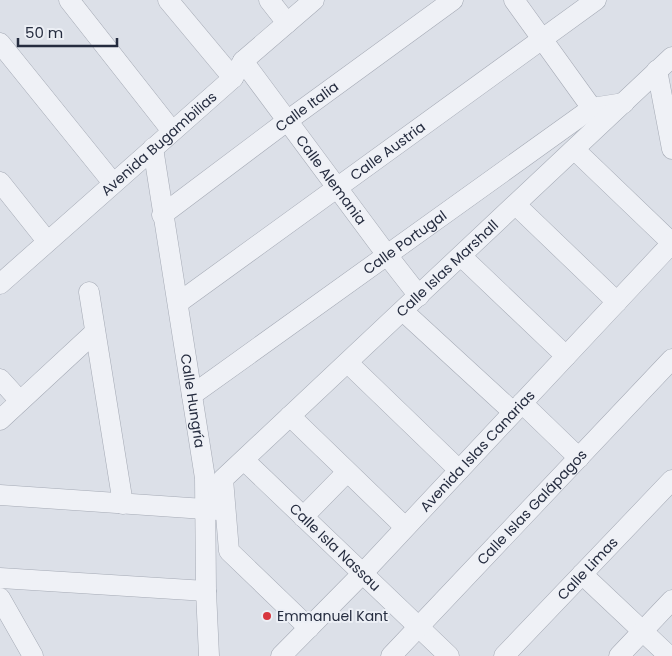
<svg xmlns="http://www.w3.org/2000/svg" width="672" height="656" font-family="Poppins,sans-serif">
  <rect width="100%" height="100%" fill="#dce0e8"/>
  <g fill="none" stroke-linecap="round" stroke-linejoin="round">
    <g stroke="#a5aab5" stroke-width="21">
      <g id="minor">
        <path d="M69,0L172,131"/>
        <path d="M168,0L233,78"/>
        <path d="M269,0L287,23"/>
        <path d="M514,0L599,118"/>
        <path d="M0,43L113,183"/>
        <path id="s1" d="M243,61L387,255L419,296"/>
        <path d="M657,70L672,149"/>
        <path id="s2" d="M153,148L205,478L206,591L209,656"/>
        <path d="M575,150L672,243"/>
        <path d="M0,182L47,241"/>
        <path d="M516,205L617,302"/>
        <path id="s3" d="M162,215L287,121L453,0"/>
        <path d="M461,256L566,356"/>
        <path id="s4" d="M0,284L233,78L243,61L314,0"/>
        <path d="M89,292L123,504"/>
        <path id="s5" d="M178,303L596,0"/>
        <path d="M403,311L513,412"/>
        <path d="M348,363L459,470"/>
        <path d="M0,379L20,401"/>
        <path id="s6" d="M192,395L592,108L624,103"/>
        <path d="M522,403L579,458"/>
        <path d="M290,416L405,527"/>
        <path d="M0,420L95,332"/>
        <path id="s7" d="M244,460L449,656"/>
        <path d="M0,495L219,510"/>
        <path d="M303,517L347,472"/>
        <path d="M582,574L669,656"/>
        <path d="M0,578L206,591"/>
        <path d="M0,598L33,656"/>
        <path id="s8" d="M309,628L229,551L223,479L672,57"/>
        <path id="s9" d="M281,656L362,574L672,243"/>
        <path id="s10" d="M391,656L672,359"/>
        <path id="s11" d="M504,656L672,480"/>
        <path d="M619,656L672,600"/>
      </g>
    </g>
    <use href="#minor" stroke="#eff1f6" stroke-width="20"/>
  </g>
  <circle fill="#d8363e" stroke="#eceff5" stroke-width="2" cx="267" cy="616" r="5"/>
  <g text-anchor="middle" stroke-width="4" stroke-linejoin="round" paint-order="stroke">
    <g font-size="14" fill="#252c3f" stroke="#eceff5">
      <text dy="5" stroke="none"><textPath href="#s3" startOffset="181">Calle Italia</textPath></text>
      <text dy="5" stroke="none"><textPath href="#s4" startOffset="212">Avenida Bugambilias</textPath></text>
      <text dy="5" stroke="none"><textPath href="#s5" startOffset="259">Calle Austria</textPath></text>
      <text dy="5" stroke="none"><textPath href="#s1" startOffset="148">Calle Alemania</textPath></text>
      <text dy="5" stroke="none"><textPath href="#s6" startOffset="262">Calle Portugal</textPath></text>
      <text dy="5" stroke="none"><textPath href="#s8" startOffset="491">Calle Islas Marshall</textPath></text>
      <text dy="5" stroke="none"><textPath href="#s2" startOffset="256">Calle Hungría</textPath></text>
      <text dy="5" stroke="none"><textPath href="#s9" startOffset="284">Avenida Islas Canarias</textPath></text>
      <text dy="5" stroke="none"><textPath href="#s10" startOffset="205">Calle Islas Galápagos</textPath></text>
      <text dy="5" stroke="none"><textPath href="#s7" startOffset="126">Calle Isla Nassau</textPath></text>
      <text dy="5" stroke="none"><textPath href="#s11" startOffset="121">Calle Limas</textPath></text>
    </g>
    <g font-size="14" fill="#252c3f" stroke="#eceff5" text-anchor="start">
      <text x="277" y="621">Emmanuel Kant</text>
    </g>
  </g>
  <path d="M18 38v8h99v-8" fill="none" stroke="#252c3f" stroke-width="2.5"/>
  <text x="25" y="38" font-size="15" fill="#252c3f" stroke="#eceff5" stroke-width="4" paint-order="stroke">50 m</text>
</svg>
